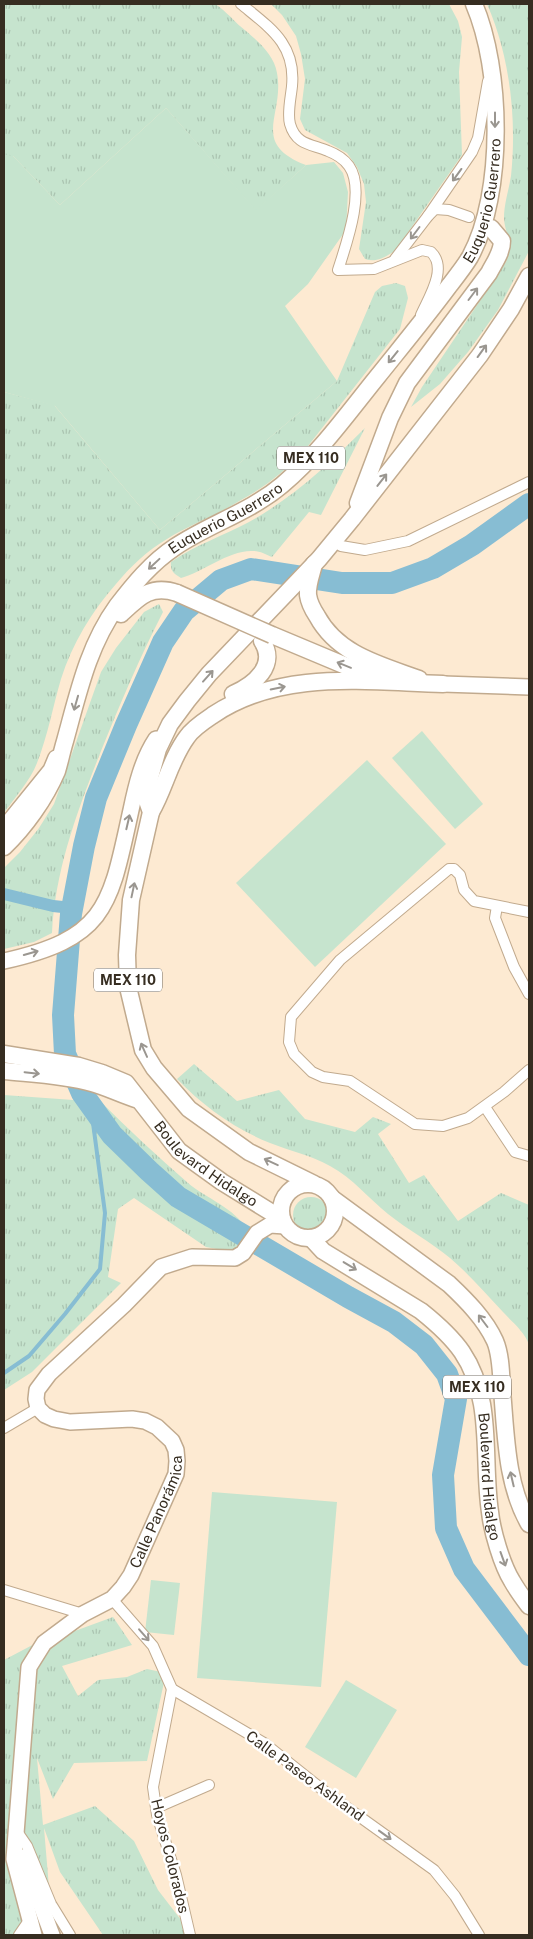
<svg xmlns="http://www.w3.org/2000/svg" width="533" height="1939" font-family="'Public Sans',sans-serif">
  <defs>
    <pattern id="grass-tufts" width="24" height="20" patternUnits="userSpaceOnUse" patternTransform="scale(1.25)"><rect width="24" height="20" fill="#c6e4ce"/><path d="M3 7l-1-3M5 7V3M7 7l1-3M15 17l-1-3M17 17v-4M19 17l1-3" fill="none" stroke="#abc4b1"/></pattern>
  </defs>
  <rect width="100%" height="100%" fill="#fdead2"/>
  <g fill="url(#grass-tufts)" fill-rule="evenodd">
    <path d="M4,4C58,4 113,4 168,4C177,4 207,1 214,4C221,6 234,21 240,26C254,38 274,53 277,73C285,115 249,143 306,165L256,211L166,108L60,205L13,156H4Z"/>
    <path d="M271,4H449L458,21L462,37L459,72L462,155L395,251C385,257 376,263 365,259L359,249L366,202L364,184L357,167L347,153L305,130L300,119L305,79L301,54L296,36L282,15Z"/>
    <path d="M487,4H529V251L498,310L468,352L440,384L411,407L422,387L506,262C515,241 505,237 504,218C504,204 509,189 511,176C517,119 510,56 487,4Z"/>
    <path d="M396,283L405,286L408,298L400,329L304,451C285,471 265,487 241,500C217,515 191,524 167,539C148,550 130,567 116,584C92,611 72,644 61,679C53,706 48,735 37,763C30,781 15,797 4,813V392L54,405L160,530L337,381L375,292L382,286Z"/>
    <path d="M365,428L321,515L309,512L272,557C267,555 260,551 254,551C230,549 203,572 181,578C174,574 170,571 171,562C195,545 223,536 249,522C294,497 329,464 365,428Z"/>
    <path d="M159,604L163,612C140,657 120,704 101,751C78,809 55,870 52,933L34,942L4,949V868L20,852L39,828L54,804L101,672L116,648L144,612Z"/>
    <path d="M194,1064L237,1101L279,1090L305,1119L355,1132L373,1117L391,1124L378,1134L409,1183L424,1175L458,1221L501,1193L529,1205V1345C525,1332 512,1322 503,1312C486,1294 470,1275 450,1258C431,1242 408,1230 388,1214C369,1199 353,1178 330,1166C311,1155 290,1151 270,1143C235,1129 203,1106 177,1079Z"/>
    <path d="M4,1095L101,1102C129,1130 158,1157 188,1183C207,1199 235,1208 247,1230L233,1252L206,1247L134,1198L118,1209L108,1277L121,1283L32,1372L4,1390Z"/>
    <circle cx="311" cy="1215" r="18"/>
    <path d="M113,1617L132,1645L62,1666L78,1696L98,1680L127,1677L147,1669L166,1673L147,1761L74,1763L53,1799L37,1758L43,1825L95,1806L134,1841L158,1890L188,1929V1935H103L60,1872L44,1828L53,1935H4V1660L59,1631L53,1639ZM41,1653L32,1691L29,1667Z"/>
  </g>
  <g fill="#c6e4ce">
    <path d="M166,108L256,210L306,165L334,162L343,173L348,192L346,230L308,284L285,306L337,381L160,530L55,406L4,392V154L13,156L60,205Z"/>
    <path d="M422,731L483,804L455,829L392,758Z"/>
    <path d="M367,760L446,844L315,967L236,883Z"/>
    <path d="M212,1492L337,1502L321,1687L197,1678Z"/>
    <path d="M151,1580L180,1583L174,1635L145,1632Z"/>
    <path d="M346,1680L397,1710L356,1778L305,1747Z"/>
  </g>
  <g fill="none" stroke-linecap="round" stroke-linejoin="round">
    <path stroke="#87bdd3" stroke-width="4" d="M4,1373L29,1356L65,1314L100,1269L105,1213L91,1108"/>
    <path stroke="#87bdd3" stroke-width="12" d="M4,894L53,906L72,908"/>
    <path stroke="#87bdd3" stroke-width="22" d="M529,504L472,545L433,568L392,583H342L251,569L221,580L184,611L163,642L126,725L96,798L84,846L71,914L63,1015L65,1054L82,1093L112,1135L149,1171L178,1197L348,1297L394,1322L424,1345L447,1374L456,1399L443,1475L446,1528L464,1569L529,1655"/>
    <g stroke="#c1aa8e" stroke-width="12">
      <g id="street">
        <path d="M241,4C270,28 296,44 292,86C291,97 287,113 290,124C296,145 311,144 328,151C336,154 344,159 349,166C366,190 346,245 338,270L374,269L422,250L431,252C448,268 429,297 421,315"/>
        <path d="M428,216L472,152L478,138L488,81"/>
        <path d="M395,259L428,216L435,209L449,210L469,217"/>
        <path d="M334,541L341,546L365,550L408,541L529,482"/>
        <path d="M497,906L495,918L514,967L529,994"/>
        <path d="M529,912L474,901L464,890L460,875L454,869H449L340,960L291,1017L289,1042L294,1054L312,1072L323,1077L350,1081L415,1124L443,1126L468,1118L504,1092L529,1070"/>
        <path d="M485,1107L515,1152L529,1156"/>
        <path d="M4,1428L38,1408"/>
        <path d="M4,1590L83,1614"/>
        <path d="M112,1599L153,1646L172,1689L264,1743L328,1794L434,1870L455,1896L479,1935"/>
        <path d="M172,1689L153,1787L157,1815L176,1875L190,1935"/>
        <path d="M156,1808L209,1785"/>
        <path d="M16,1830L27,1846L51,1904L70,1935"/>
        <path d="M19,1935L30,1919"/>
      </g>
    </g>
    <g stroke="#c1aa8e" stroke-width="18">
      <g id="secondary">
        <path d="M443,684L529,687"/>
        <path d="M4,828L51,770L56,758"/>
        <path d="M4,961C108,938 110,905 131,810C136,786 142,760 156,739"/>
        <path d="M23,1857L52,1935"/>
        <path id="s1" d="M34,1935L14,1859L29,1667L44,1643L83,1614L112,1599L123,1587L131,1575L176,1474L177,1461L176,1450L172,1441L157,1427L145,1421L132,1419L70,1422L54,1419L45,1415L38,1408L36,1399L37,1390L49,1374L124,1305L161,1267L192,1257L235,1258L243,1253L257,1233L270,1225L285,1226"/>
      </g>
    </g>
    <g stroke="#c1aa8e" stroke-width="19">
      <g id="primary">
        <path d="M358,503L390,418L407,383L489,273C494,263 502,253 502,241L491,228"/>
        <path d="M314,564C312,573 307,585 308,595C309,602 313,610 317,616C338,655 381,665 419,679"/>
        <path d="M121,614C139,597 151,584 177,593"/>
        <path d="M272,635L358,671L376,675"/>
        <path d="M233,694C254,685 278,665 262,641"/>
        <path d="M151,812C165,788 170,760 187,737C193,728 204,721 213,715C281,669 366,682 443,684"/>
        <path id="s2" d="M4,847C25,827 45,799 57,771C60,761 62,751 65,741C78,694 88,646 117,606C134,584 151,563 175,547C209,524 250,512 282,485C319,454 348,413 378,376C402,346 426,317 449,286C456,277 464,267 470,257C505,193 502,69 474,4"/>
        <path id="s3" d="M4,1054L79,1066L102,1073L126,1083L179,1151L222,1182L282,1219"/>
        <path d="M4,1071C33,1074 63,1075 92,1083C107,1087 122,1095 139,1100"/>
        <circle cx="308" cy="1211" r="27"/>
        <path d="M314,1184L249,1152L189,1109L154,1068L143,1050L128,987L127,955L131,900L151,812L145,795L158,749L170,724L187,701L209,674L319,559L352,519L480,355L511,309L529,276"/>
        <path d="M333,1199L449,1284C466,1300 485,1319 495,1341C501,1355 501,1374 502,1390C506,1435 506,1484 529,1524"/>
        <path id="s4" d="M311,1238L323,1251L421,1311C436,1323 451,1336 462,1352C494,1399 482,1459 490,1512C492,1531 502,1565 512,1581C517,1590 523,1598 529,1606"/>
      </g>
    </g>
    <use href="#street" stroke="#fff" stroke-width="10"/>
    <use href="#secondary" stroke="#fff" stroke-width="15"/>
    <use href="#primary" stroke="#fff" stroke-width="16"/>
    <g stroke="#c1aa8e" stroke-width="19" stroke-linecap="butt">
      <path id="primary-bridge" d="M177,593L272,635"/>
    </g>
    <use href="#primary-bridge" stroke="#fff" stroke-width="16"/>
  </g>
  <defs><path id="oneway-shaft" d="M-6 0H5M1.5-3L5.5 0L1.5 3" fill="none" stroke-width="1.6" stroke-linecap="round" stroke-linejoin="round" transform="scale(1.25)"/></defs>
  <g stroke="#9a9690">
    <use href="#oneway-shaft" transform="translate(495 120) rotate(90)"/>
    <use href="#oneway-shaft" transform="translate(457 175) rotate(126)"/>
    <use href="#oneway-shaft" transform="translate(415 233) rotate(127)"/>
    <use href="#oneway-shaft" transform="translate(473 294) rotate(-53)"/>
    <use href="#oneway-shaft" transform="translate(482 351) rotate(-54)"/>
    <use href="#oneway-shaft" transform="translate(393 357) rotate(129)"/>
    <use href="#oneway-shaft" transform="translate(382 480) rotate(-52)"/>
    <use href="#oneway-shaft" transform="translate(154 564) rotate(137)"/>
    <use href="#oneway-shaft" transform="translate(344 665) rotate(-158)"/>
    <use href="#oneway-shaft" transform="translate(208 676) rotate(-48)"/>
    <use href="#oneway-shaft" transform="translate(278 688) rotate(-11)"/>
    <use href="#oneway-shaft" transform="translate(76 703) rotate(106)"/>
    <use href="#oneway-shaft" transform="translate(128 822) rotate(-77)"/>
    <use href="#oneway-shaft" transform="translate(133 890) rotate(-78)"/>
    <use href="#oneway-shaft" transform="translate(31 953) rotate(-16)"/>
    <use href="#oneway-shaft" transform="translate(144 1050) rotate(-114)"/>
    <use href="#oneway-shaft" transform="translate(32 1073) rotate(6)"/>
    <use href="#oneway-shaft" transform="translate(271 1162) rotate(-155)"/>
    <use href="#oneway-shaft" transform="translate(350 1266) rotate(31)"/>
    <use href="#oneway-shaft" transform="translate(483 1321) rotate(-127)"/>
    <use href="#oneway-shaft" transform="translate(512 1479) rotate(-103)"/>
    <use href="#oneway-shaft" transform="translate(503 1559) rotate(70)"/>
    <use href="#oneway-shaft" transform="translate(144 1635) rotate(49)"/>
    <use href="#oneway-shaft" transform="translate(385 1835) rotate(36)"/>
  </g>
  <g text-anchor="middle" stroke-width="5" stroke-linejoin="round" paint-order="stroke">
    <g fill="#fff" stroke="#726c64" stroke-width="1">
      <rect x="277" y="446.5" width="68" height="23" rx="4"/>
      <rect x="94" y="968.5" width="68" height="23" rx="4"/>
      <rect x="443" y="1375.5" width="68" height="23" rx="4"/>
    </g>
    <g font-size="14" font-weight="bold" fill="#362d21">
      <text x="311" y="463">MEX 110</text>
      <text x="128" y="985">MEX 110</text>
      <text x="477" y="1392">MEX 110</text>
    </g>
    <g font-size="15" fill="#362d21" stroke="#fff">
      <text dy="5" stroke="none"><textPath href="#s2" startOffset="831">Euquerio Guerrero</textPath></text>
      <text dy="5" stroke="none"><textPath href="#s2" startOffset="411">Euquerio Guerrero</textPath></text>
      <text dy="5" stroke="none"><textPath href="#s3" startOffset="241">Boulevard Hidalgo</textPath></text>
      <text dy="5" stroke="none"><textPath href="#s4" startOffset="320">Boulevard Hidalgo</textPath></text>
      <text dy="5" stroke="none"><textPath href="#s1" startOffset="480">Calle Panorámica</textPath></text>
      <text transform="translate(305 1776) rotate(36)" y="5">Calle Paseo Ashland</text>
      <text transform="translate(170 1856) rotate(76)" y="5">Hoyos Colorados</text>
    </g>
  </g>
  <rect width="533" height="1939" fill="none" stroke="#362d21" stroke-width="10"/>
</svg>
